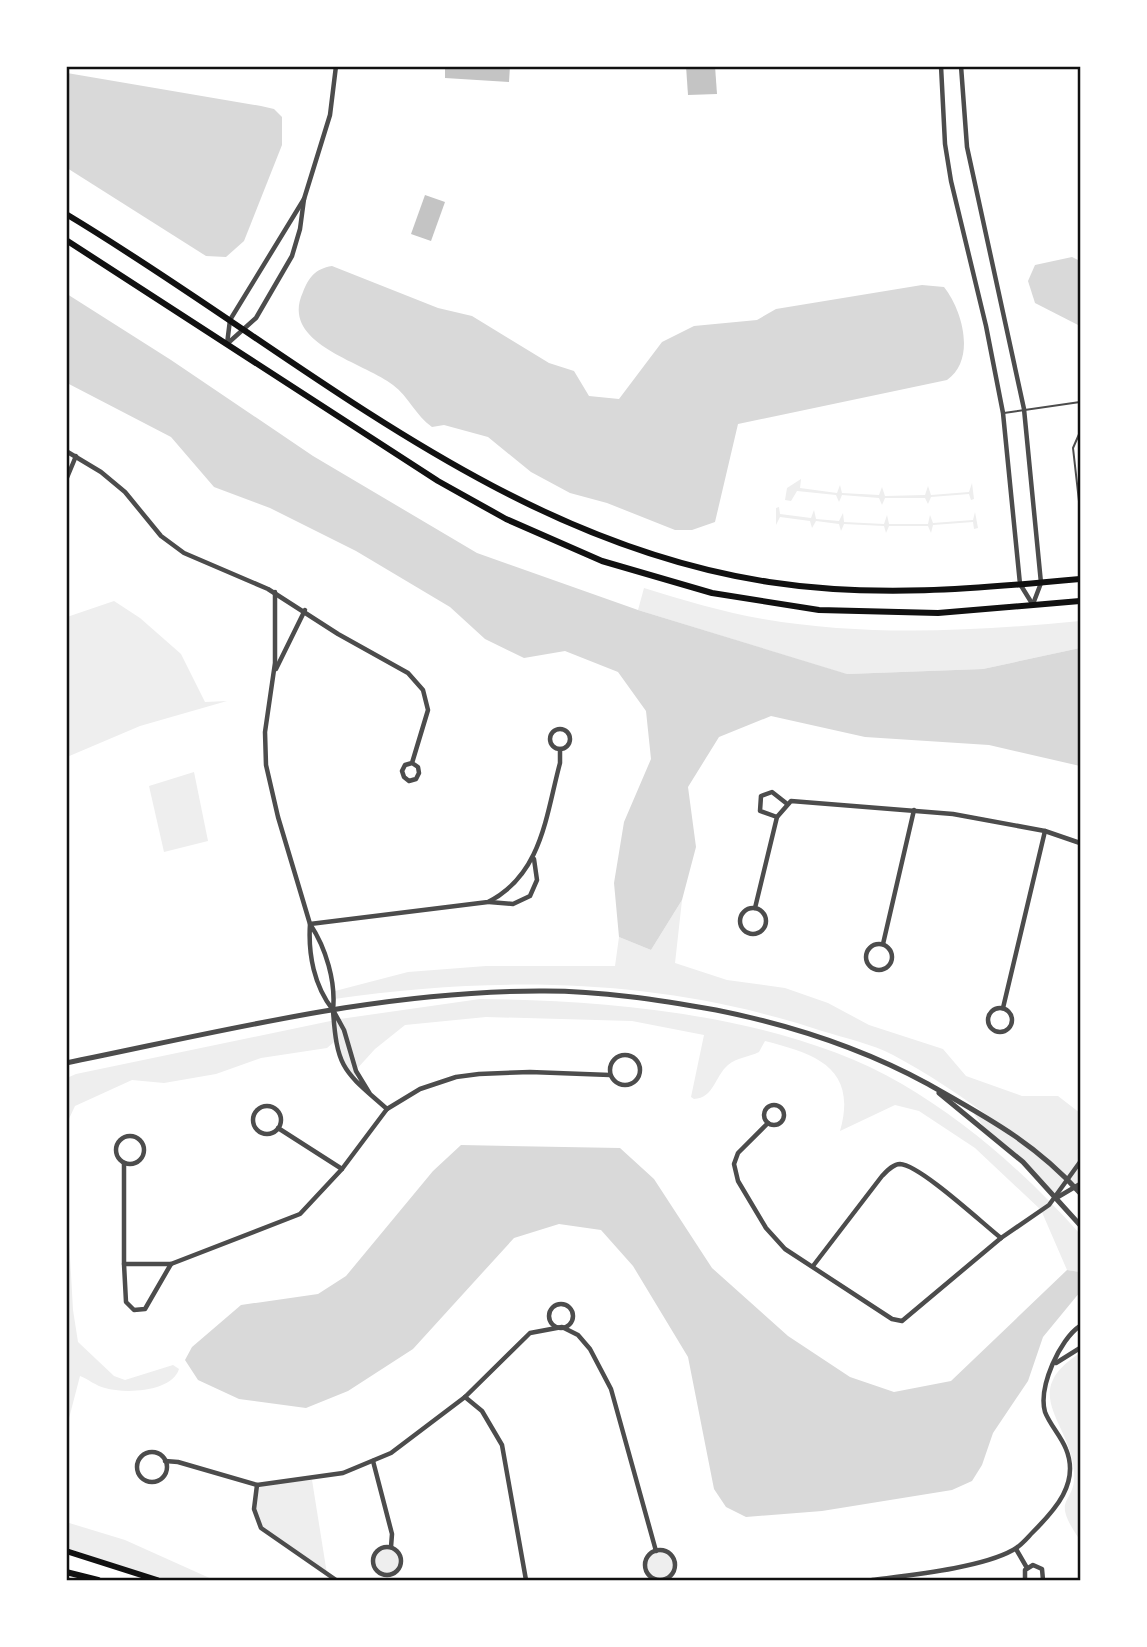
<svg xmlns="http://www.w3.org/2000/svg" width="1147" height="1647" font-family="Barlow,sans-serif">
  <rect width="100%" height="100%" fill="#fff"/>
  <g fill="#eee">
    <path d="M801,479L800,488L837,493L840,485L842,493L879,495L882,487L885,496L925,495L928,486L931,495L969,492L972,483L974,499L971,500L969,494L931,497L928,504L925,498H885L882,505L879,498L842,495L839,502L836,495L797,491L791,501L785,500L787,488Z"/>
    <path d="M779,507L780,514L811,518L814,510L816,519L839,521L843,513L844,522L884,524L887,515L889,524H928L930,515L933,523L973,520L975,512L978,528L974,529L973,522L933,525L931,533L928,526H889L886,533L884,526L844,524L841,531L839,524L816,521L812,528L810,521L780,517L776,525V508Z"/>
    <path d="M644,588C683,600 723,612 763,619C868,637 975,631 1080,621V648L983,669L846,674L638,610Z"/>
    <path d="M114,601L140,618L181,654L205,702L227,701L140,726L67,757V617Z"/>
    <path d="M194,772L208,841L164,852L149,786Z"/>
    <path d="M682,900L675,963L727,980L785,988L828,1003L869,1025L943,1049L966,1076L1022,1096H1058L1080,1113V1184L1076,1188L1068,1179L1057,1197L987,1131L974,1114L991,1118C960,1095 927,1073 893,1055C872,1044 845,1038 822,1031C663,978 499,975 334,999L335,991L408,972L486,966H615L619,937L651,950Z"/>
    <path d="M480,999C614,1000 785,1016 902,1084C970,1124 1028,1176 1080,1234V1272L1067,1270L1041,1210L975,1148L919,1111L895,1105L840,1131C858,1068 816,1054 765,1041L759,1052C749,1057 738,1057 728,1065C715,1076 714,1098 694,1099L691,1097L704,1035L632,1021L486,1017L405,1025L375,1049L355,1071L356,1079L345,1071L334,1042L327,1048L261,1058L216,1074L164,1083L132,1080L75,1106L67,1123V1078L76,1074L340,1019Z"/>
    <path d="M66,1185L73,1310L78,1342L114,1376L125,1380L173,1365L179,1369C172,1392 125,1394 105,1388C96,1386 88,1379 80,1376L67,1426Z"/>
    <path d="M1080,1353V1540C1048,1494 1077,1507 1074,1471C1070,1421 1018,1393 1080,1353Z"/>
    <path d="M312,1480L327,1574L267,1533L255,1516L257,1485Z"/>
    <path d="M66,1522L125,1540L214,1580H163L67,1548Z"/>
    <circle cx="387" cy="1561" r="14"/>
    <circle cx="660" cy="1565" r="15"/>
  </g>
  <g fill="#d9d9d9">
    <path d="M67,73L261,106L274,109L282,117V145L244,241L226,257L206,256L67,168Z"/>
    <path d="M1072,257L1080,261V326L1035,303L1028,281L1035,265Z"/>
    <path d="M332,266L438,308L472,316L549,363L574,371L589,396L619,399L662,342L694,326L757,320L776,309L922,285L944,287C963,311 976,360 947,380L738,424L715,522L692,530H675L607,503L570,493L531,472L488,437L444,425L432,427C416,416 409,397 393,385C362,361 279,344 303,292C309,277 315,269 332,266Z"/>
    <path d="M67,294L171,360L313,456L477,553L638,610L847,674L983,669L1080,648V766L989,745L865,737L771,716L719,737L688,787L696,847L682,900L651,950L619,937L614,883L624,822L651,759L646,711L618,672L565,651L524,658L485,639L450,607L356,551L270,508L214,487L171,437L67,383Z"/>
    <path d="M461,1145L620,1148L654,1179L712,1268L788,1336L850,1377L894,1392L951,1381L1067,1270L1080,1272V1292L1043,1337L1028,1381L993,1433L982,1465L972,1481L952,1490L822,1511L746,1517L726,1507L714,1489L688,1357L633,1266L601,1230L559,1224L514,1238L413,1349L348,1391L306,1408L239,1399L198,1380L185,1360L192,1347L241,1305L318,1294L346,1276L433,1171Z"/>
  </g>
  <g fill="#c4c4c4">
    <path d="M445,66H510L509,82L445,78Z"/>
    <path d="M686,66H715L717,94L688,95Z"/>
    <path d="M425,195L445,202L431,241L411,234Z"/>
  </g>
  <g fill="none" stroke-linecap="round" stroke-linejoin="round">
    <g stroke="#4c4c4c" stroke-width="2">
      <path d="M1004,413L1080,402"/>
      <path d="M1080,432L1073,448L1080,510"/>
    </g>
    <g stroke="#4c4c4c" stroke-width="4.5">
      <path d="M941,66L945,144L951,181L986,326L1003,413L1020,584L1033,605"/>
      <path d="M961,66L967,147L1024,409L1041,583L1033,604"/>
      <path d="M227,344L256,318L292,256L300,229L304,199L330,115L336,66"/>
      <path d="M227,344L230,320L304,199"/>
      <path d="M66,451L101,472L125,492L161,536L184,553L268,589L338,634L408,673L423,690L428,710L412,763L405,765L402,771L404,777L409,781L416,779L419,773L418,767L412,763"/>
      <path d="M66,480L76,456"/>
      <path d="M275,592V663L265,732L266,765L278,817L310,924C326,948 336,982 333,1010C314,986 308,954 310,924"/>
      <path d="M276,669L305,610"/>
      <circle cx="560" cy="739" r="10"/>
      <path d="M777,817L760,811L761,796L772,792L786,803"/>
      <path d="M489,902L513,904L530,896L537,880L534,859"/>
      <path d="M755,908L777,817L791,801L953,814L1045,831L1080,843"/>
      <circle cx="753" cy="921" r="13"/>
      <path d="M310,924L488,902C542,875 546,815 560,763V749"/>
      <circle cx="879" cy="957" r="13"/>
      <path d="M883,944L914,810"/>
      <circle cx="1000" cy="1020" r="12"/>
      <path d="M1003,1008L1045,831"/>
      <circle cx="625" cy="1070" r="15"/>
      <path d="M370,1094L356,1071L344,1030L333,1010C337,1070 344,1071 387,1109"/>
      <circle cx="774" cy="1115" r="10"/>
      <circle cx="267" cy="1120" r="14"/>
      <path d="M768,1123L738,1153L734,1164L738,1181L766,1228L785,1249L892,1319L902,1321L1001,1238L1049,1205L1080,1162"/>
      <path d="M278,1128L342,1169"/>
      <circle cx="130" cy="1150" r="14"/>
      <path d="M124,1163V1264H171L300,1214L342,1169L387,1109L420,1089L456,1077L479,1074L530,1072L610,1075"/>
      <path d="M1058,1197L1080,1184"/>
      <path d="M124,1264L126,1302L134,1310L145,1309L171,1264"/>
      <path d="M813,1266L882,1176C887,1171 893,1164 900,1164C920,1165 982,1223 1001,1238"/>
      <circle cx="561" cy="1316" r="12"/>
      <path d="M1056,1363L1080,1348"/>
      <path d="M465,1397L482,1411L502,1445L526,1580"/>
      <circle cx="152" cy="1467" r="15"/>
      <path d="M165,1461L178,1462L257,1485L343,1473L391,1453L465,1397L530,1333L562,1327L578,1335L590,1349L611,1389L656,1551"/>
      <path d="M373,1461L392,1534L391,1547"/>
      <path d="M257,1485L254,1509L261,1528L336,1580"/>
      <circle cx="387" cy="1561" r="14"/>
      <path d="M1016,1549L1027,1568"/>
      <circle cx="660" cy="1565" r="15"/>
      <path d="M872,1580C910,1575 981,1568 1013,1550C1021,1546 1027,1538 1033,1532C1055,1510 1080,1483 1066,1449C1061,1436 1050,1425 1045,1412C1038,1387 1060,1339 1080,1326"/>
      <path d="M1025,1580V1570L1033,1565L1042,1569L1043,1580"/>
    </g>
    <g stroke="#4c4c4c" stroke-width="5">
      <path d="M66,1063C224,1031 383,990 545,991C602,991 659,1000 716,1010C791,1025 860,1047 928,1084C986,1117 1034,1142 1080,1193"/>
      <path d="M939,1093L1023,1162L1080,1225"/>
    </g>
    <g stroke="#111" stroke-width="6">
      <path d="M66,214C293,350 499,541 769,582C873,598 976,589 1080,579"/>
      <path d="M66,240L438,481L506,519L602,561L712,593L819,610L938,613L1080,601"/>
      <path d="M66,1551L157,1580"/>
      <path d="M66,1572L98,1580"/>
    </g>
  </g>
  <rect width="1147" height="1647" fill="none" stroke="#ffffff" stroke-width="136"/>
  <rect x="68" y="68" width="1011" height="1511" fill="none" stroke="#111" stroke-width="2.5"/>
</svg>
